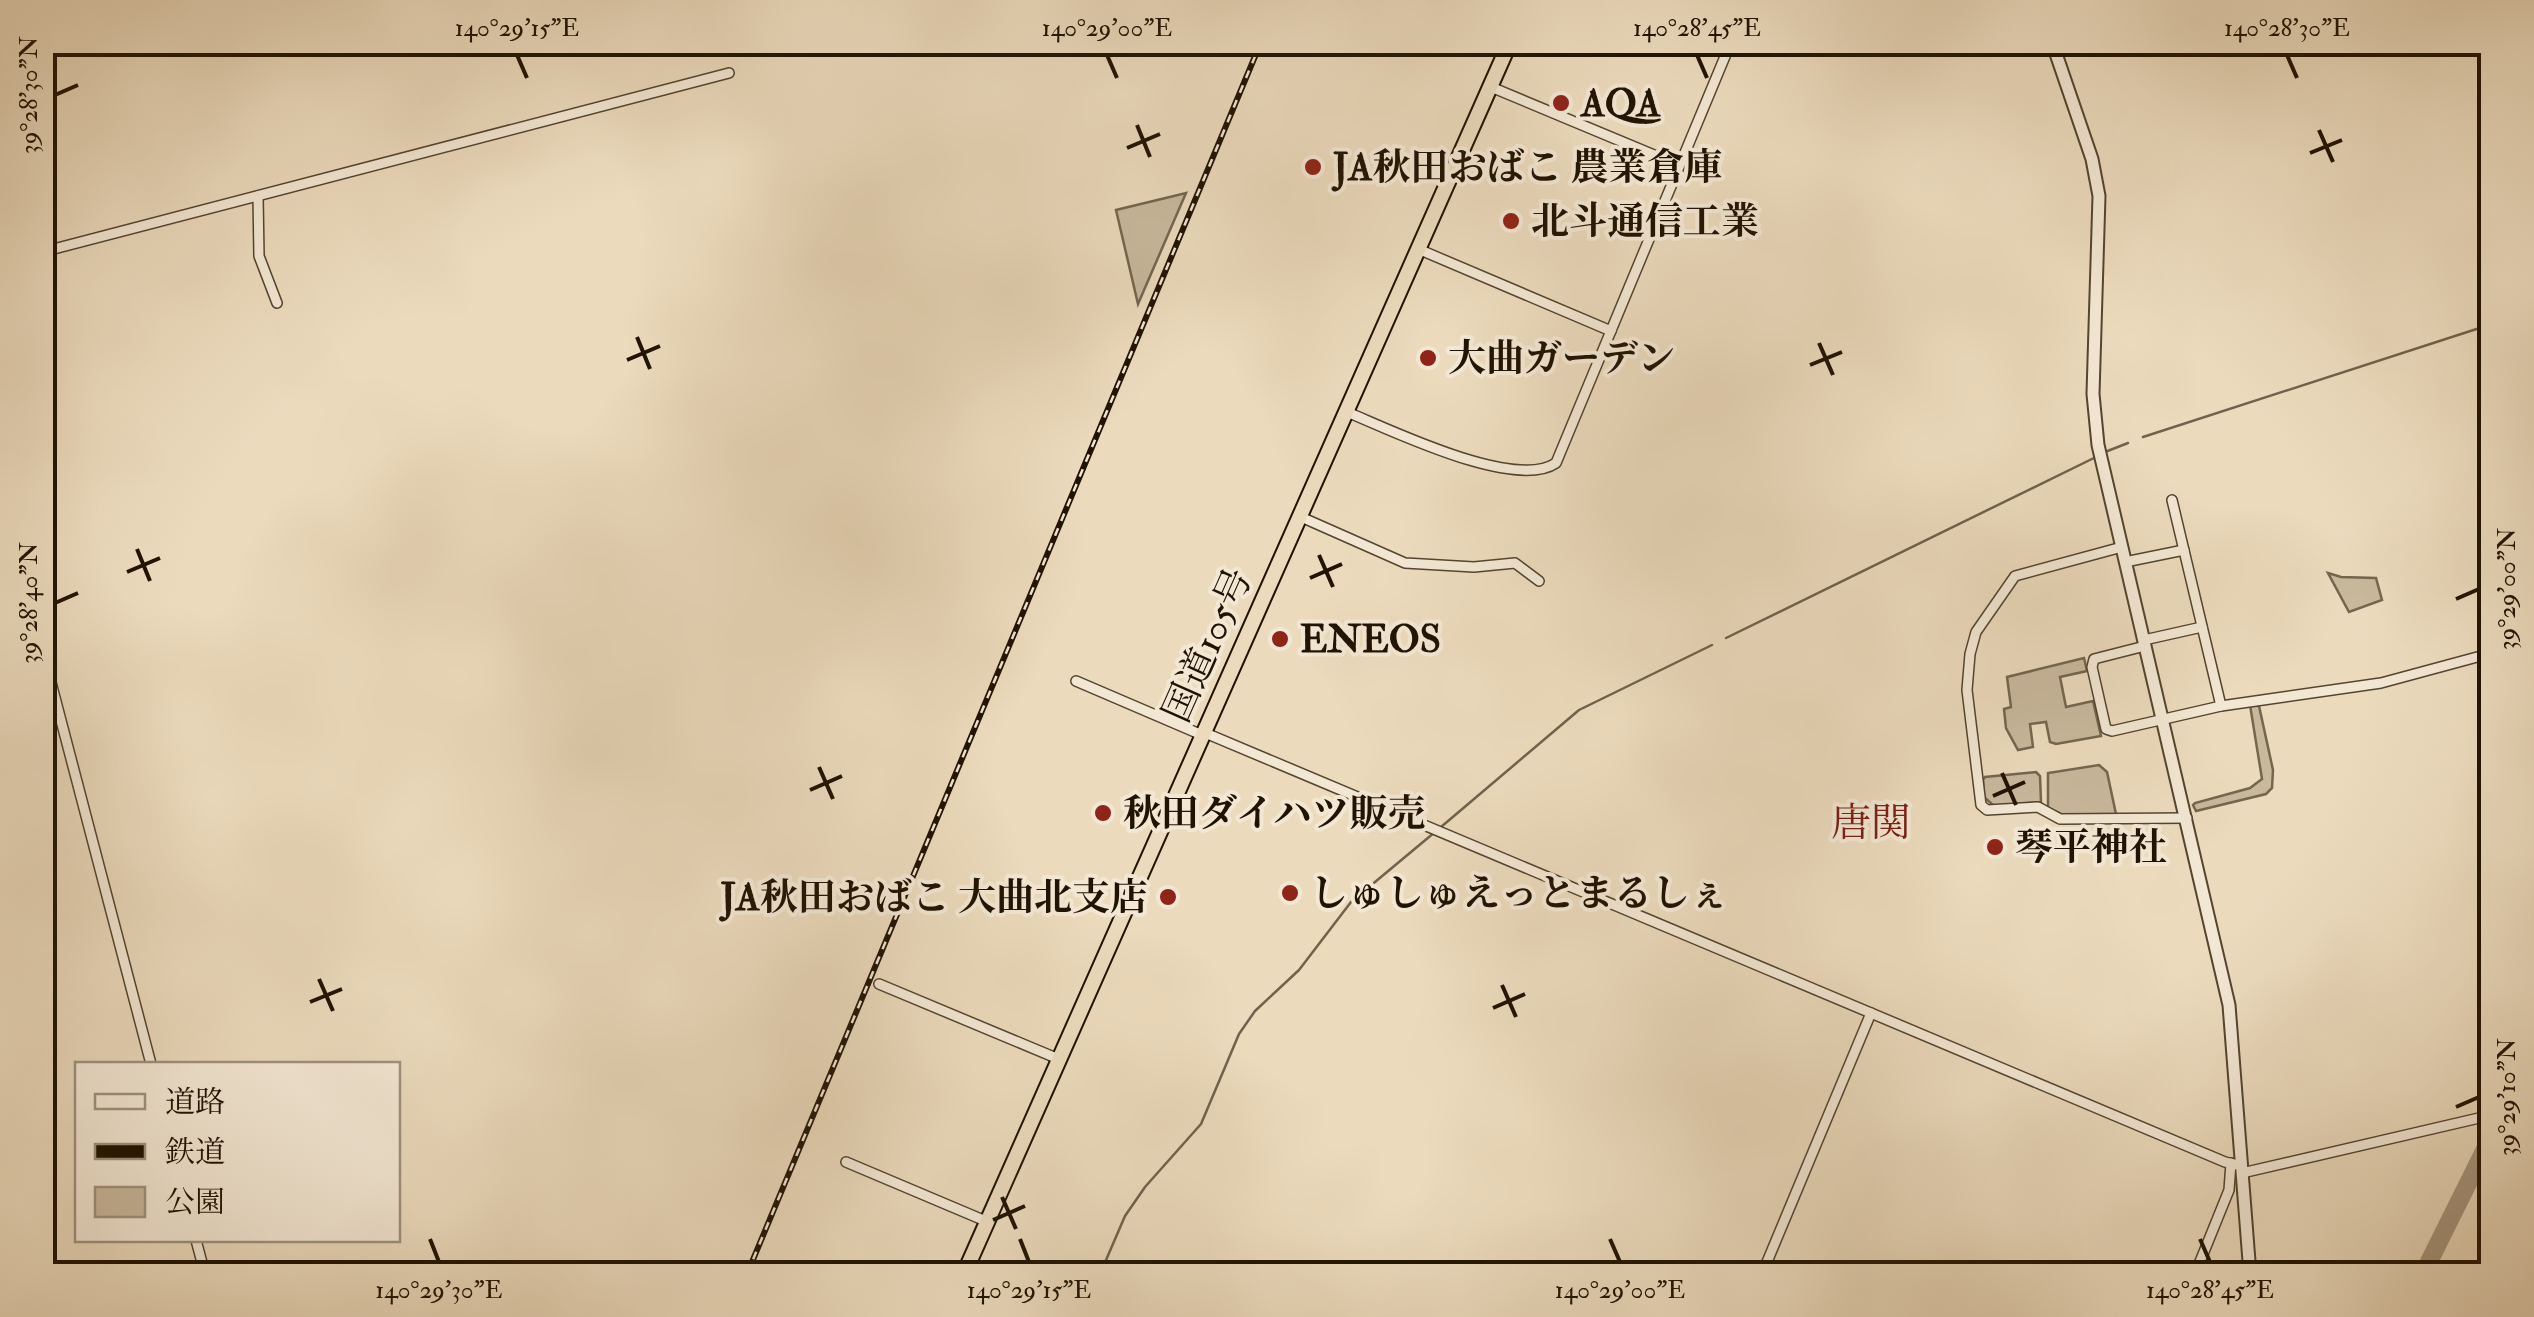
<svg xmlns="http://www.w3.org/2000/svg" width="2534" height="1317" font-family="'IM FELL Double Pica','Noto Serif JP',serif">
  <rect width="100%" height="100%" fill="#ebdabc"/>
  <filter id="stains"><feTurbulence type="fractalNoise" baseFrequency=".002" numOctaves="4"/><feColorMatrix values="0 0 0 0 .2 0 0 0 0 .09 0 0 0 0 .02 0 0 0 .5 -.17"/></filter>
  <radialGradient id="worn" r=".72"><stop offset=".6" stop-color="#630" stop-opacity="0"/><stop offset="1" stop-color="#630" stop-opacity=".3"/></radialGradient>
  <g fill="#c8b89c" stroke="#74664f" stroke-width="2.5">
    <path d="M1186,193L1138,304L1116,210Z"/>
    <path d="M2328,573L2341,577L2376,578L2382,600L2349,612Z"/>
    <path d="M2084,658L2087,671L2060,677L2066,707L2093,701L2101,736L2056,744L2050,742L2046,722L2030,724L2033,747L2018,750L2006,728L2004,709L2011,707L2007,677Z"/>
    <path d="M2250,705L2259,706L2273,770L2272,788L2266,794L2196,811L2193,805L2195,803L2250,788L2262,779Z"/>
    <path d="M2099,765L2107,772L2116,814L2063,815L2048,808V773Z"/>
    <path d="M2036,772L2040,776L2041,802L1994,806L1984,797L1983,780L1985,777Z"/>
  </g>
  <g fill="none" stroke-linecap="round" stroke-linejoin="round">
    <g stroke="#70624c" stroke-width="2.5">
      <path d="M2143,437L2492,324"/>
      <path d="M2105,452L2128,443"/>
      <path d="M1726,638L2098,456"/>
      <path d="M1441,827L1579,710L1712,645"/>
      <path d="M1100,1274L1125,1216L1145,1187L1201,1124L1239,1034L1255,1011L1299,970L1351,902L1435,832"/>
    </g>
    <path stroke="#a6967d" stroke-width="18" d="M2423,1274L2492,1135"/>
    <g stroke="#534530" stroke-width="12">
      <g id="minor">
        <path d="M1491,87L1678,165"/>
        <path d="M258,196L259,256L277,303"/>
        <path d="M1418,249L1611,331"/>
        <path d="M42,252L729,73"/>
        <path d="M1347,412C1391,430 1515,491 1556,463L1731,42"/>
        <path d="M2172,500L2221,706"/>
        <path d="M1301,517L1405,563L1474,567L1515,563L1539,581"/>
        <path d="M2122,547L2015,576L1976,632L1970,654L1967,690L1981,805L1987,810L2038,807L2060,819L2187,818"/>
        <path d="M2125,562L2184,550"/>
        <path d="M2144,640L2202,627"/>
        <path d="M2145,646L2094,659L2092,667L2106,729L2112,731L2221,706L2381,683L2492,653"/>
        <path d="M42,648L151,1064"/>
        <path d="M1076,681L1202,735"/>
        <path d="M1203,732L2225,1162L2242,1166"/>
        <path d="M879,984L1061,1060"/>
        <path d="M846,1162L988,1222"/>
        <path d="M2242,1173L2492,1115"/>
        <path d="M196,1240L205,1274"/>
        <path d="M1762,1274L1871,1013"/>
        <path d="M2195,1274L2229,1190L2231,1163"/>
      </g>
    </g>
    <g stroke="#534530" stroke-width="15">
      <path id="tertiary" d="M2052,42L2092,159L2099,196L2093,394L2098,445L2229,1005L2250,1274"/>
    </g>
    <g stroke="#201302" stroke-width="18">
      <path id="trunk" d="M964,1274L1510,42"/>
    </g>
    <use href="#minor" stroke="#f2e7d3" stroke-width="9"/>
    <use href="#tertiary" stroke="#f2e7d3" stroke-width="11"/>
    <use href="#trunk" stroke="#ebdabc" stroke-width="14"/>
    <g stroke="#201302" stroke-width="6">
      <path id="rail" d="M747,1274L1261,42"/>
    </g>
    <use href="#rail" stroke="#f2e7d3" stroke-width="2.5" stroke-dasharray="8" stroke-linecap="butt"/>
  </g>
  <path fill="none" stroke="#201302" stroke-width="4" d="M517,55L527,78M1107,55L1117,78M1697,55L1707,78M2287,55L2297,78M55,95L78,85M1137,125L1150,157M2319,130L2333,162M1127,148L1160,134M2310,153L2342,140M637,337L650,369M1819,343L1833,375M627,360L660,346M1810,365L1842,352M137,549L150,581M1319,555L1333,587M127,572L160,558M1310,578L1342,564M2456,599L2479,589M55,603L78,593M819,767L833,799M2002,773L2016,805M810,790L842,776M1993,796L2025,782M319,979L333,1011M1502,985L1516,1017M310,1002L342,989M1493,1008L1525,994M2456,1107L2479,1097M1002,1197L1016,1229M993,1220L1025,1206M430,1239L439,1262M1020,1239L1029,1262M1610,1239L1620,1262M2200,1239L2210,1262"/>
  <g fill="#8f2418" stroke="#f2e7d3" stroke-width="4">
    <circle cx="1561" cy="103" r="10"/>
    <circle cx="1313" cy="167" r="10"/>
    <circle cx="1511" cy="221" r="10"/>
    <circle cx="1428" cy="358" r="10"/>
    <circle cx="1280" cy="639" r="10"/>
    <circle cx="1103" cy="813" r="10"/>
    <circle cx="1995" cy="847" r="10"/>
    <circle cx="1290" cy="893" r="10"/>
    <circle cx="1168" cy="897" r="10"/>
  </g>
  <g text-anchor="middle" stroke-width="8" stroke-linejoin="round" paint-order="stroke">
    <g font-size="38" font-weight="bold" fill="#201302" stroke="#f2e7d3" text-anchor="start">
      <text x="1581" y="116">AQA</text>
      <text x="1333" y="180">JA秋田おばこ 農業倉庫</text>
      <text x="1531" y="234">北斗通信工業</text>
      <text x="1448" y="371">大曲ガーデン</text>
      <text x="1300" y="652">ENEOS</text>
      <text x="1123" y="826">秋田ダイハツ販売</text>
      <text x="2015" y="860">琴平神社</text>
      <text x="1310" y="906">しゅしゅえっとまるしぇ</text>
      <text x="1148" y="910" text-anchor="end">JA秋田おばこ 大曲北支店</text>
    </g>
    <g font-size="38" fill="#201302" stroke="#f2e7d3">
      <text transform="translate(1207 645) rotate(-66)" y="13">国道105号</text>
    </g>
    <g font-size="40" fill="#7a1f14" stroke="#f2e7d3">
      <text x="1871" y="836">唐関</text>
    </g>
  </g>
  <rect width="2534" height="1317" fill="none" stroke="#ebdabc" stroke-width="110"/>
  <rect x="75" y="1062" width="325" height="180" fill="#f2e7d3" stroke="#9e927f" stroke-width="2.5"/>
  <rect x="95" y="1094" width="50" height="15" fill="#f2e7d3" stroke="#9e927f" stroke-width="2.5"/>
  <text x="165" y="1112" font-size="30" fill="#201302">道路</text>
  <rect x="95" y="1144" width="50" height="15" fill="#201302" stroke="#9e927f" stroke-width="2.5"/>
  <text x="165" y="1162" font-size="30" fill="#201302">鉄道</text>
  <rect x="95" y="1187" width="50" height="30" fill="#c8b89c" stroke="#9e927f" stroke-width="2.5"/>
  <text x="165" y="1212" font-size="30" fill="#201302">公園</text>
  <rect x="55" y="55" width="2424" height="1207" fill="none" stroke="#201302" stroke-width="4"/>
  <g font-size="25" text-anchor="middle" fill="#201302">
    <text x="517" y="36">140°29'15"E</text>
    <text x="1107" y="36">140°29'00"E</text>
    <text x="1697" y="36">140°28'45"E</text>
    <text x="2287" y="36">140°28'30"E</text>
    <text transform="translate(28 95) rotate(-90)" y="9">39°28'30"N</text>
    <text transform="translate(2506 589) rotate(-90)" y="9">39°29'00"N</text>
    <text transform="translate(28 603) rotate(-90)" y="9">39°28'40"N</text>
    <text transform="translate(2506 1097) rotate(-90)" y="9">39°29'10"N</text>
    <text x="439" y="1298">140°29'30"E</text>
    <text x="1029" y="1298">140°29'15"E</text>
    <text x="1620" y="1298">140°29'00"E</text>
    <text x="2210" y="1298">140°28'45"E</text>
  </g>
  <rect width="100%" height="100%" filter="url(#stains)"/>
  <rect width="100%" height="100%" fill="url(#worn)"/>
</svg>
